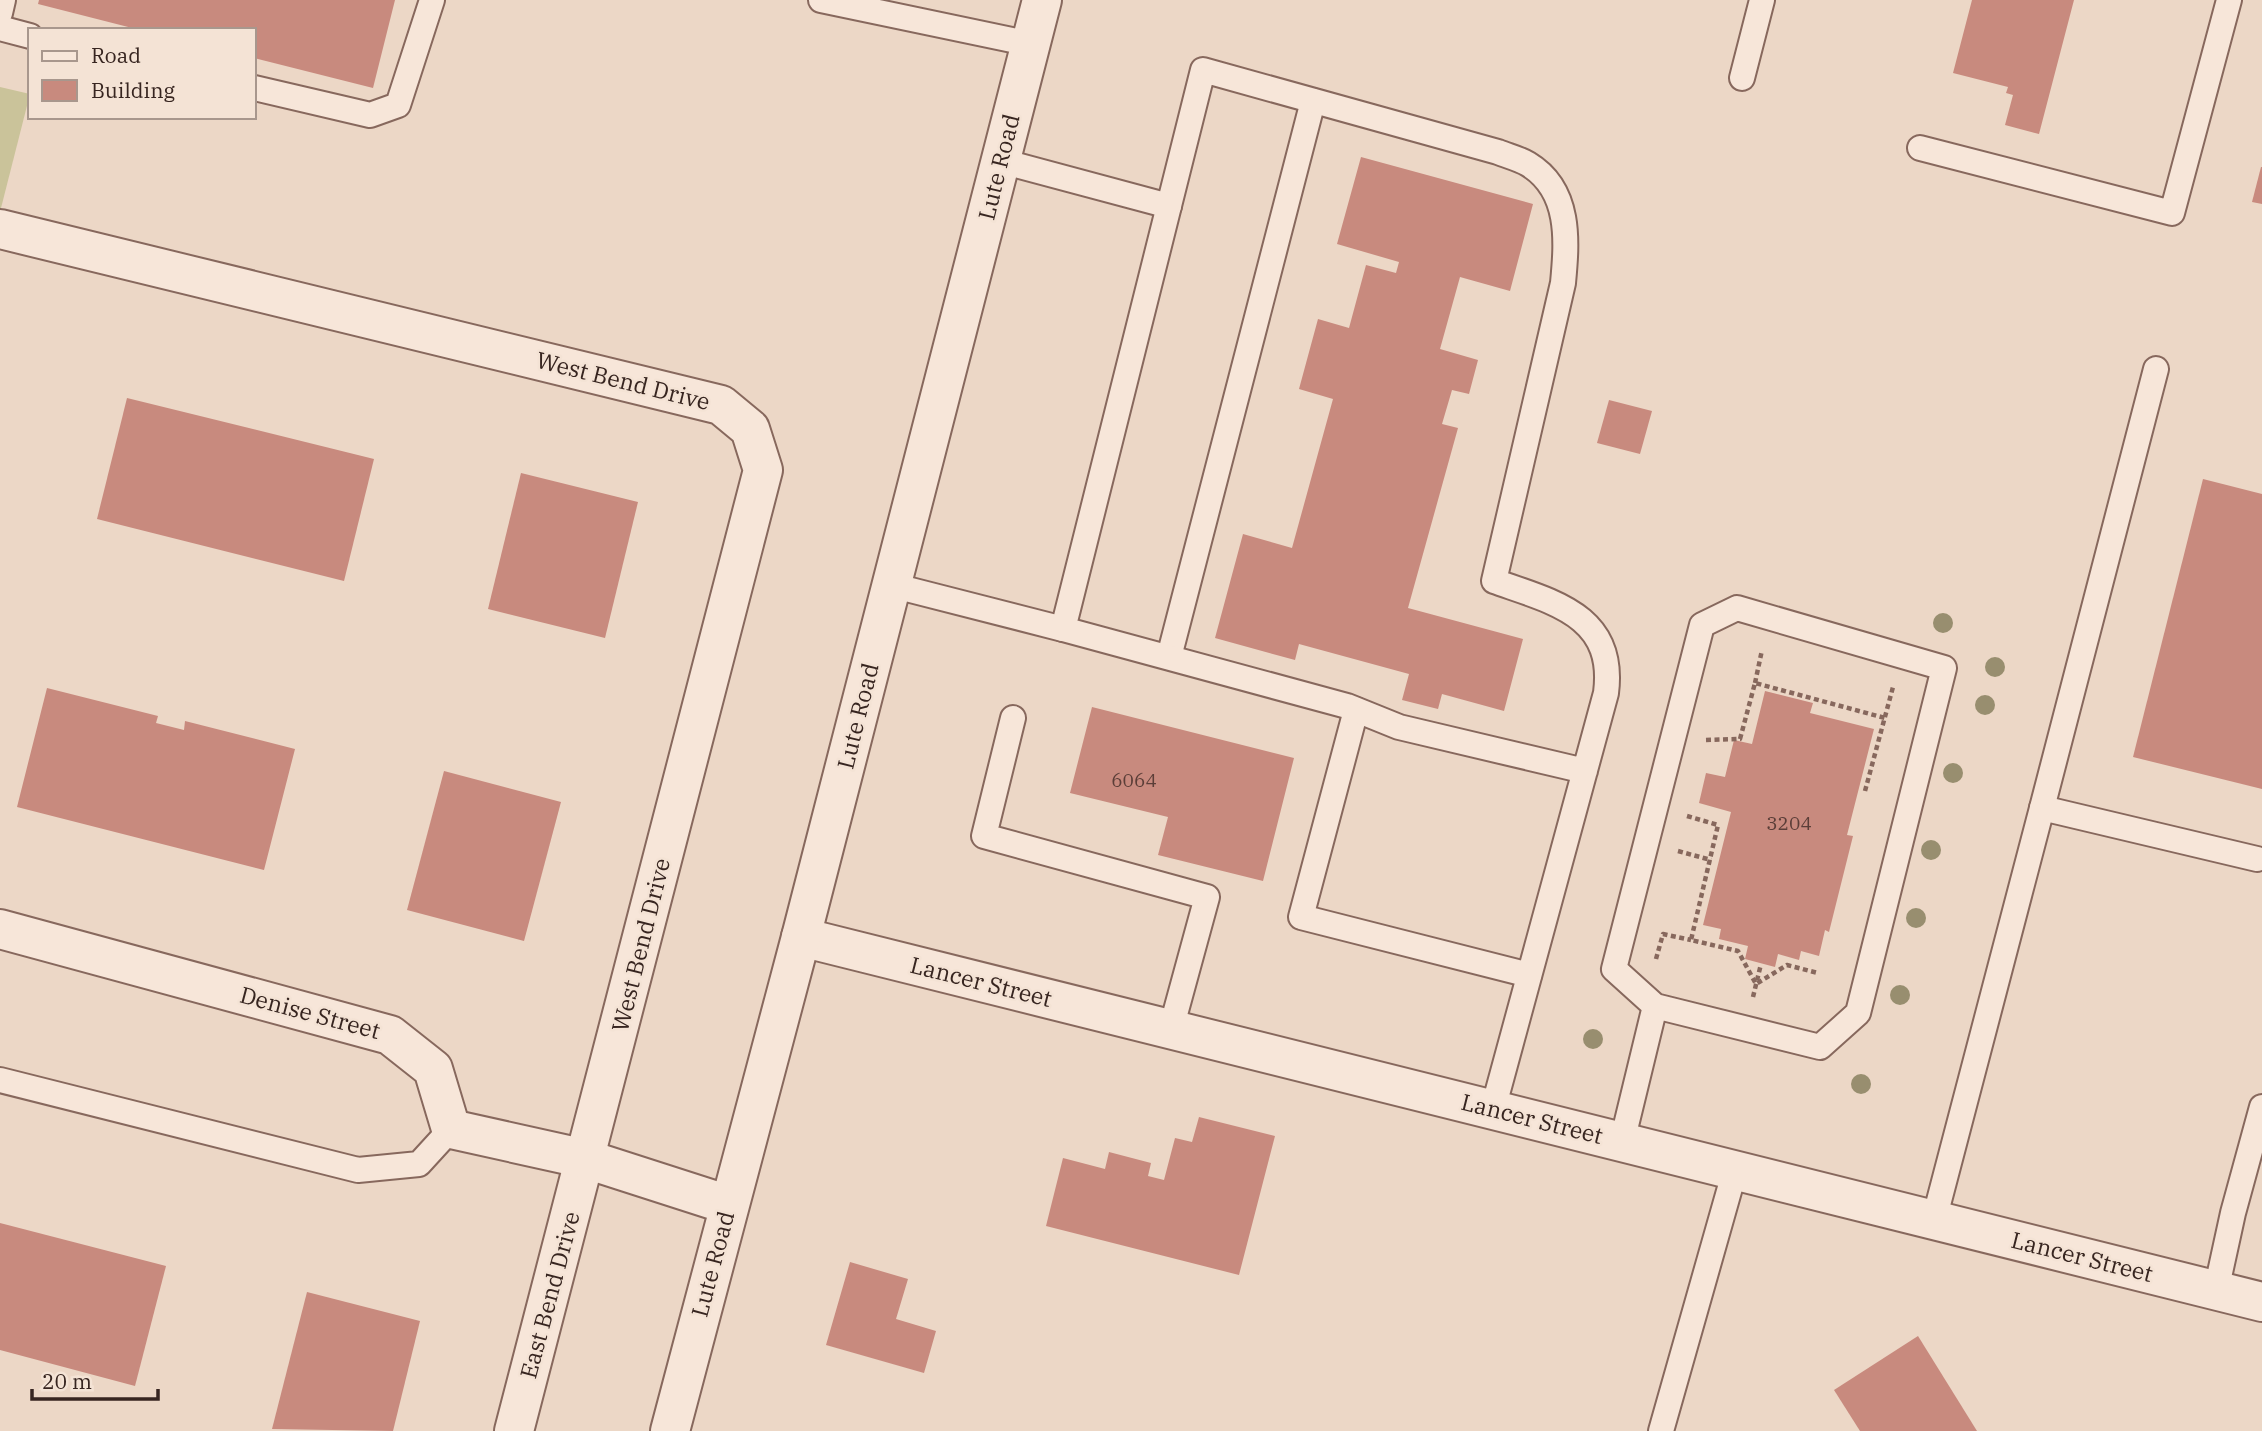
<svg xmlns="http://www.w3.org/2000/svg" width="2262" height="1431" font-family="'IBM Plex Serif',serif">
  <rect width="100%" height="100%" fill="#ecd7c6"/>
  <path fill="#cac39a" d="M0,87L30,94L0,212Z"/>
  <g fill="#c88a7e">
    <path d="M39,0H395L373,88L254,58V30H140L38,4Z"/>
    <path d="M1972,0H2074L2039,134L2005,125L2013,95L2006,93L2008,87L1953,73Z"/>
    <path d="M1361,157L1533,204L1510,291L1460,277L1440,349L1478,360L1469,394L1452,390L1442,424L1458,428L1408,608L1523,639L1504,711L1442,694L1438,709L1402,700L1409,674L1299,644L1295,660L1215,638L1243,534L1292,548L1333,399L1299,389L1318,319L1349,328L1366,265L1396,273L1399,262L1337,244Z"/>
    <path d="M2261,167H2262V204L2252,202Z"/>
    <path d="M127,398L374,459L344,581L97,519Z"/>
    <path d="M1609,400L1652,411L1640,454L1597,443Z"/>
    <path d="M521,473L638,502L605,638L488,609Z"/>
    <path d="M2203,479L2262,494V789L2133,757Z"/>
    <path d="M47,688L158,716L156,723L184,730L185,721L295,749L264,870L17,807Z"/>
    <path d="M1765,691L1813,703L1810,713L1874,729L1847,835L1853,836L1829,932L1825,930L1819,956L1801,951L1799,960L1778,954L1775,967L1745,959L1748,946L1719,939L1721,929L1703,925L1731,812L1699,803L1706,773L1725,777L1734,740L1752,744Z"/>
    <path d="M1092,707L1294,758L1263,881L1158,855L1168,817L1070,793Z"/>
    <path d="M444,771L561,802L524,941L407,910Z"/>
    <path d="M1199,1117L1275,1136L1239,1275L1046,1226L1063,1158L1105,1169L1109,1152L1151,1163L1148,1176L1164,1180L1175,1138L1192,1142Z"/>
    <path d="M0,1223L166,1266L135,1386L0,1350Z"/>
    <path d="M850,1262L908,1279L896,1319L936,1331L924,1373L826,1345Z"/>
    <path d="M307,1292L420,1321L393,1431L272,1429Z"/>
    <path d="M1918,1336L1977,1431H1860L1834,1390Z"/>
  </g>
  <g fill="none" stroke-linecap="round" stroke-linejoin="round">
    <g stroke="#87685d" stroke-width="28">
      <g id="service">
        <path d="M821,0L1031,44"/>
        <path d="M0,13L3,0"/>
        <path d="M0,28L30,36"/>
        <path d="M1742,78L1762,0"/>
        <path d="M254,88L370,115L398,105L432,0"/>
        <path d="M1920,148L2172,213L2229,0"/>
        <path d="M1001,161L1169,206"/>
        <path d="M891,585L1063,629"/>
        <path d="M1169,657L1313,101"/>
        <path d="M1356,710L1301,917L1529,975"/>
        <path d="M1013,718L984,836L1207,897L1171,1029"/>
        <path d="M2042,808L2156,369"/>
        <path d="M0,1080L358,1170L419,1164L451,1129"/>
        <path d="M1493,1109L1606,693C1616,615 1553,602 1494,581L1563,283C1567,241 1571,190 1528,164C1520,159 1508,156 1498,152L1203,70L1063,629L1347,706L1399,727L1585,771"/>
        <path d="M1622,1142L1655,1006L1820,1047L1858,1013L1944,668L1737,608L1702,625L1614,969L1655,1006"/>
        <path d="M1934,1220L2042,808L2257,859"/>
        <path d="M2216,1291L2233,1213L2262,1107"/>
        <path d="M1661,1431L1735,1170"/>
      </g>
    </g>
    <g stroke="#87685d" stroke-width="42">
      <g id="minor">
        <path d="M0,229L721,405L750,429L763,470L514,1431"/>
        <path d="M0,929L390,1035L433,1069L451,1129L586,1159L729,1205"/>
        <path d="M801,937L2262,1302"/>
      </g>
    </g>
    <g stroke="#87685d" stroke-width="42">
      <path id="tertiary" d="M670,1431L801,937L1042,0"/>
    </g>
    <g stroke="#87685d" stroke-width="4.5" stroke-dasharray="5 3.5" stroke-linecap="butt">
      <path d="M1755,683L1762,650"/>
      <path d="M1706,740L1740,739L1755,683L1885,718"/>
      <path d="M1865,791L1893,687"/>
      <path d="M1687,816L1718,825L1691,940L1738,951L1756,984L1787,965L1818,973"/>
      <path d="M1678,851L1711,860"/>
      <path d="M1656,959L1663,934L1691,940"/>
      <path d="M1753,997L1761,964"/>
    </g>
    <use href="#service" stroke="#f7e6d9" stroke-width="24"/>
    <use href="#minor" stroke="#f7e6d9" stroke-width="38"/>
    <use href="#tertiary" stroke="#f7e6d9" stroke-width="38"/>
  </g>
  <g fill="#988e6f">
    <circle cx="1943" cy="623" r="10"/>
    <circle cx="1995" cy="667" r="10"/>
    <circle cx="1985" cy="705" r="10"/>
    <circle cx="1953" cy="773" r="10"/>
    <circle cx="1931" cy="850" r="10"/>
    <circle cx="1916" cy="918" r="10"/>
    <circle cx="1900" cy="995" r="10"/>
    <circle cx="1593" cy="1039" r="10"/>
    <circle cx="1861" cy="1084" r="10"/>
  </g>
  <g text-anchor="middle" stroke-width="5" stroke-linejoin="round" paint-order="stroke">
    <g font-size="19" fill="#5b3e38">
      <text x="1134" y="787">6064</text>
      <text x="1789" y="830">3204</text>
    </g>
    <g font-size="23" fill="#372520" stroke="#f4e3d5">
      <text transform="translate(999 167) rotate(-76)" y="8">Lute Road</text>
      <text transform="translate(623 381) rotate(14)" y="8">West Bend Drive</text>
      <text transform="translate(858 716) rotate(-76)" y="8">Lute Road</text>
      <text transform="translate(641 945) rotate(-76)" y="8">West Bend Drive</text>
      <text transform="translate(981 982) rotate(14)" y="8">Lancer Street</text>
      <text transform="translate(310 1013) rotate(15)" y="8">Denise Street</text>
      <text transform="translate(1532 1119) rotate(14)" y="8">Lancer Street</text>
      <text transform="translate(2082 1257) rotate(14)" y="8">Lancer Street</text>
      <text transform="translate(713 1264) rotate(-75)" y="8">Lute Road</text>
      <text transform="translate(550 1295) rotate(-75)" y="8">East Bend Drive</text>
    </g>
  </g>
  <rect x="28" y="28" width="228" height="91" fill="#f4e3d5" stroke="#a8978d" stroke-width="2"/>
  <rect x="42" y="51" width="35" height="10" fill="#f7e6d9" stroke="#a8978d" stroke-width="2"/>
  <text x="91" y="63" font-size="21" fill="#372520">Road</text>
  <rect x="42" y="80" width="35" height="21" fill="#c88a7e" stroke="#a8978d" stroke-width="2"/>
  <text x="91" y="98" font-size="21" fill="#372520">Building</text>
  <path d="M32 1389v10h126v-10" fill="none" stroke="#372520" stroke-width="3.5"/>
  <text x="42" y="1389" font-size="21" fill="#372520" stroke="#f4e3d5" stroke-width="5" paint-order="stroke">20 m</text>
</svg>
